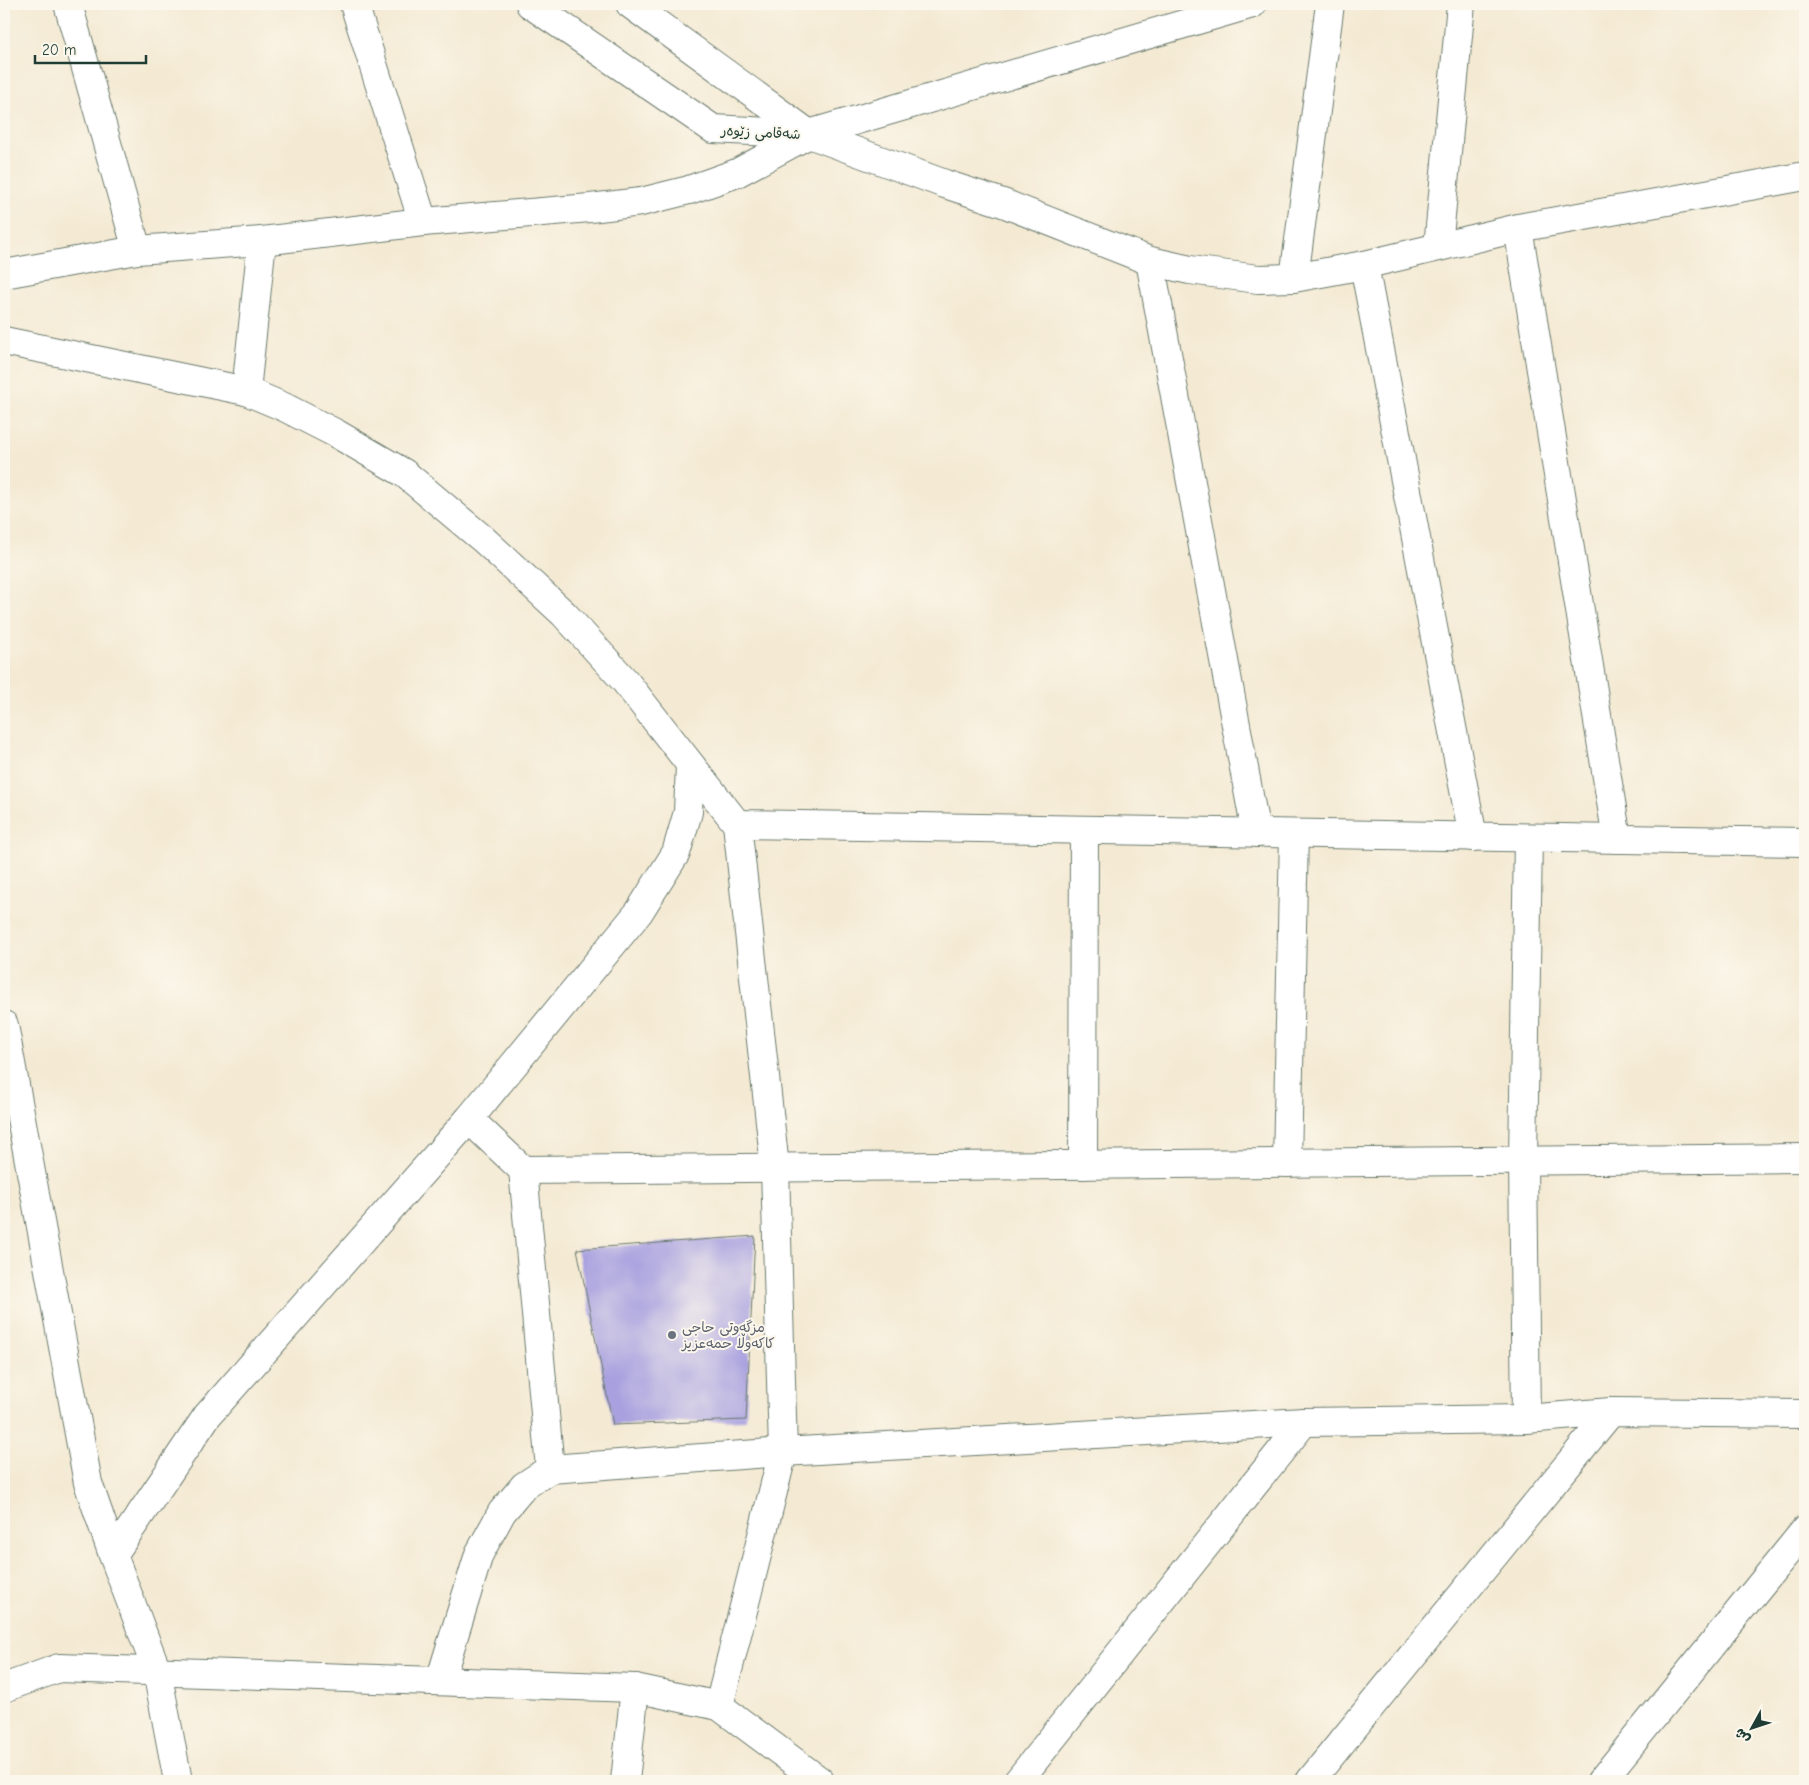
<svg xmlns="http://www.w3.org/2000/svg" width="1809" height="1785" font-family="'Comic Neue','Playpen Sans Arabic',sans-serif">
  <rect width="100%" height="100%" fill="#fbf7ec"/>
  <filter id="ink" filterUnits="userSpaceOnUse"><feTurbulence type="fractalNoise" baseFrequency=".02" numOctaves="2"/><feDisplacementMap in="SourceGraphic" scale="10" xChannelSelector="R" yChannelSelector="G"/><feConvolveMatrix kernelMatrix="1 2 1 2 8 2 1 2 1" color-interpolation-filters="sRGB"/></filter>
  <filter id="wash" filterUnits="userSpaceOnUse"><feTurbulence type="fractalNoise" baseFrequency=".0096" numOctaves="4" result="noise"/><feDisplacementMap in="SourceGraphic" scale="20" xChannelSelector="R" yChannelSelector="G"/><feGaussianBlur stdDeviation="1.12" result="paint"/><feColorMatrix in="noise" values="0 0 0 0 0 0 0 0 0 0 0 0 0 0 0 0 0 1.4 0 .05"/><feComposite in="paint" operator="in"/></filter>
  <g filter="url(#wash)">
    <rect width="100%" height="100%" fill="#f4ead4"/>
    <g id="blocks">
      <path fill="#a8a0df" d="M755,1236L746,1420L613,1425L577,1249Z"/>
    </g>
  </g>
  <g filter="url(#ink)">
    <use href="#blocks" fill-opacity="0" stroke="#6a7a6c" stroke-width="1"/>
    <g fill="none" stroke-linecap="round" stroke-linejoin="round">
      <g stroke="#6a7a6c" stroke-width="30">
        <g id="minor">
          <path d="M68,4L137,250"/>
          <path d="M354,4L423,222"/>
          <path d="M809,134L945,184L1003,203L1150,261L1190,270L1258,279L1294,278L1364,265L1518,228L1805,176"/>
          <path d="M1518,228L1617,839"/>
          <path d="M1438,247L1461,4"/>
          <path d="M1150,261L1256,833"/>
          <path d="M1364,265L1473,837"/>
          <path d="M4,274L137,250L262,241L423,222L590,208L641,202L689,190L737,173L809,134L1252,4"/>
          <path d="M1294,278L1330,4"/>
          <path d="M4,341L246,391L284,407L337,434L404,473L484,540L564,614L625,681L737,824L775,1167L783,1452L719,1706"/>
          <path d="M246,391L262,241"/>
          <path d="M737,824L1805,842"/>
          <path d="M4,1025L88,1483L113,1555L157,1671L178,1781"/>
          <path d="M469,1119L523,1170L550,1469"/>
          <path d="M1287,1163L1294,834"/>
          <path d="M1083,1165L1084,830"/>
          <path d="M523,1170L1805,1158"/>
          <path d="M1526,1419L1523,1161L1528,838"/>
          <path d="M113,1555L207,1416L469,1119L639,912L676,853L688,812L690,765"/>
          <path d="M440,1681L479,1554L502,1512L524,1486L550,1469L783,1452L1304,1422L1526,1419L1611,1412L1805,1414"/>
          <path d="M4,1688L59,1668L635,1688L719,1706L820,1781"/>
          <path d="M625,1781L635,1688"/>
          <path d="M1018,1781L1304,1422"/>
          <path d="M1310,1781L1611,1412"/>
          <path d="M1601,1781L1805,1530"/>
        </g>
      </g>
      <g stroke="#6a7a6c" stroke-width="30">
        <g id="major">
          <path d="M530,4L713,129L809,134"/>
          <path d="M630,4L809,134"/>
        </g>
      </g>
      <use href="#minor" stroke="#fff" stroke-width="28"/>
      <use href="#major" stroke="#fff" stroke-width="28"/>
    </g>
  </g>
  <circle fill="#6b7280" stroke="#fbf7ec" stroke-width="2" cx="672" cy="1335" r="5"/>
  <g text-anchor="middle" stroke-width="4" stroke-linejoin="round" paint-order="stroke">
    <g font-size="14" fill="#1f3d34" stroke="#fbf7ec">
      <text transform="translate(761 132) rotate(3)" y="5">شەقامی زێوەر</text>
    </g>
    <g font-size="14" fill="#5b616d" stroke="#fbf7ec" text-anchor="start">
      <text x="682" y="1332">مزگەوتی حاجی<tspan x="682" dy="16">کاکەوڵا حمەعزیز</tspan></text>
    </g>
  </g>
  <rect width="1809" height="1785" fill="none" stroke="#fbf7ec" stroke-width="20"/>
  <g transform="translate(1752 1728) rotate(230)" stroke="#fbf7ec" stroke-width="4" paint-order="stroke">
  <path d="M0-4L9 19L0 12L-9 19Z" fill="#1f3d34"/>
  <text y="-8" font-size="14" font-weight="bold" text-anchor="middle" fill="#1f3d34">ش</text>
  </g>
  <path d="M35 55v8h111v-8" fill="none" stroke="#1f3d34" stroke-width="2.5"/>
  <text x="42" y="55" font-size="15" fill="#1f3d34" stroke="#fbf7ec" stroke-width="4" paint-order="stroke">20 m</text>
</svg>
